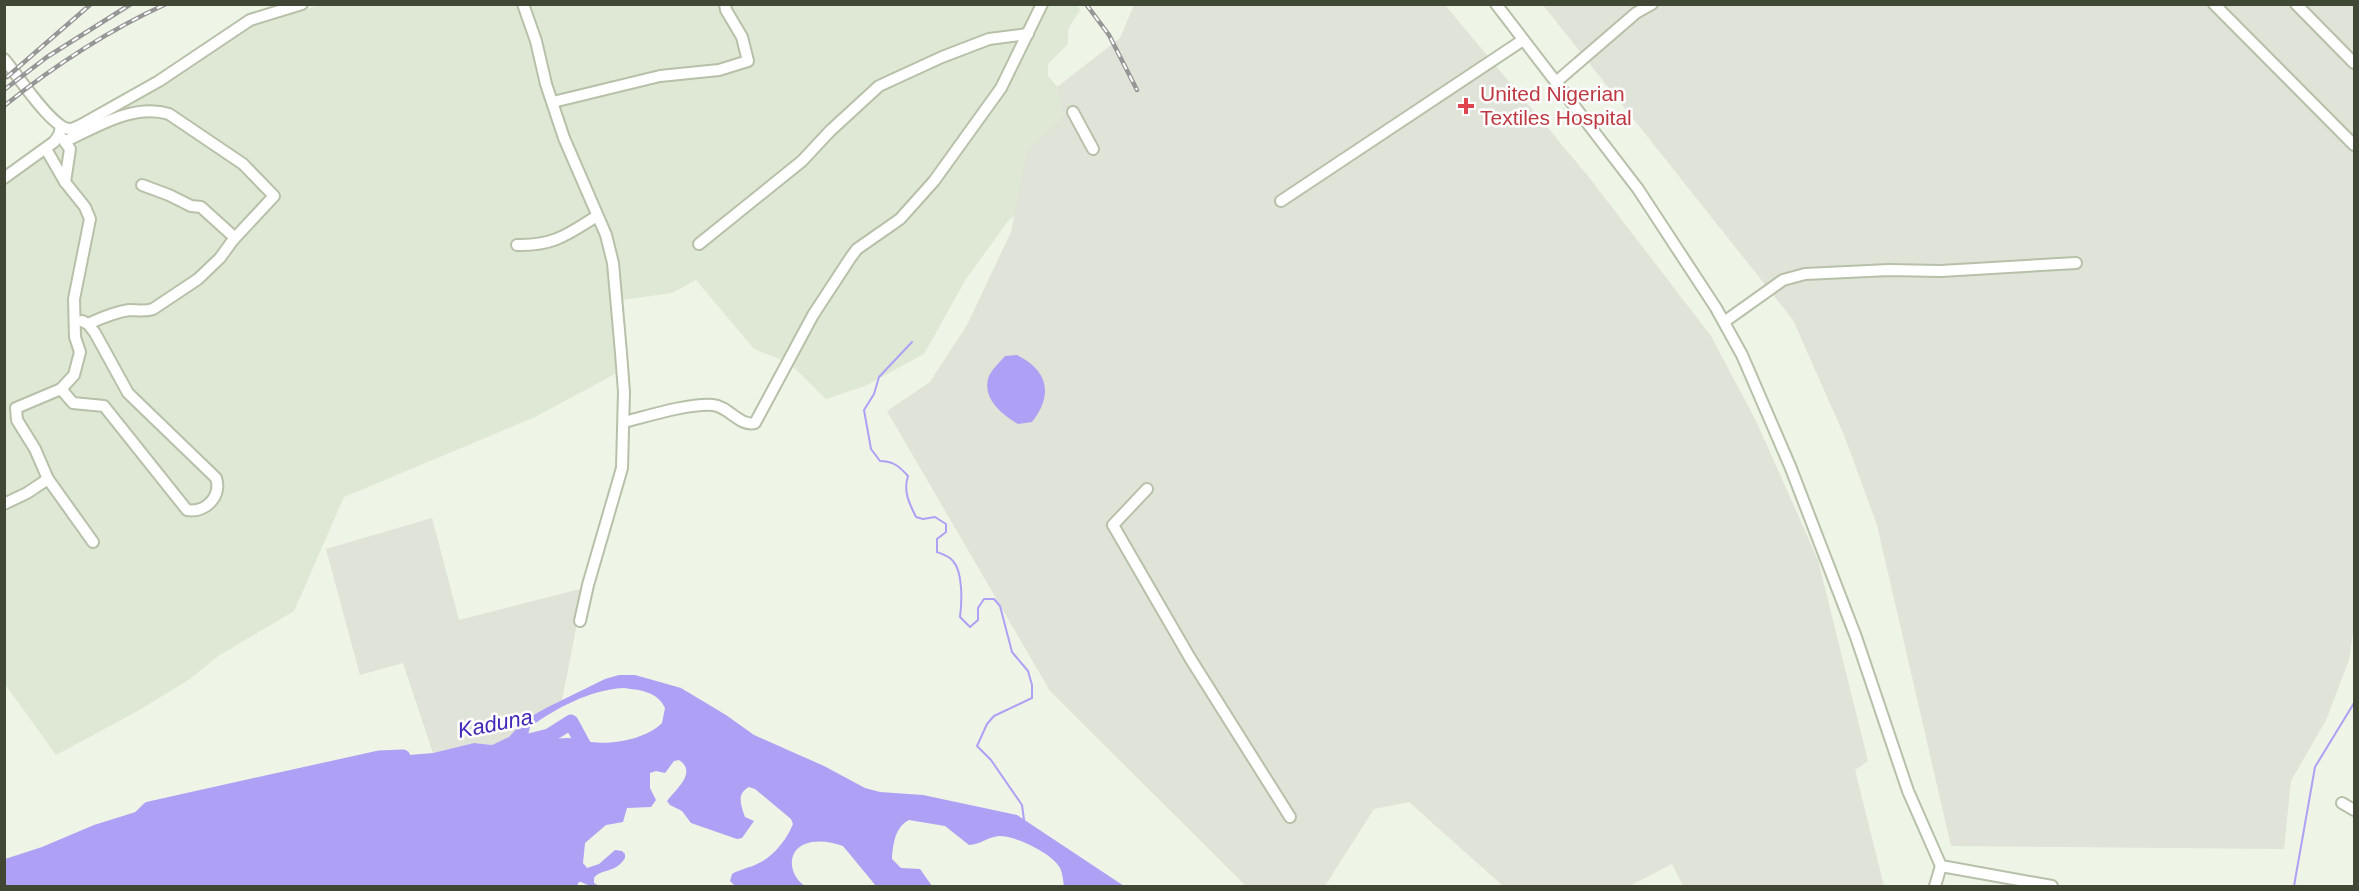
<svg xmlns="http://www.w3.org/2000/svg" width="2359" height="891" font-family="Arial,sans-serif">
  <rect width="100%" height="100%" fill="#eef4e6"/>
  <path fill="#dfe8d4" d="M324,4L1077,5L1080,10L1068,29V44L1048,64V76L1062,92L1093,151L1008,221L966,279L924,354L865,386L826,399L789,363L754,349L696,280L672,293L615,301V374L535,417L344,497L294,611L218,656L190,679L136,712L56,755L5,684L4,178L23,161L229,31Z"/>
  <g fill="#e0e3d8">
    <path d="M1134,5H1445L1588,176L1711,336L1757,423L1818,560L1868,761L1855,770L1884,886H1683L1672,864L1629,886H1503L1409,802L1374,809L1325,886H1246L1050,691L887,411L930,382L967,325L1011,232L1027,151L1064,116L1056,88L1120,38Z"/>
    <path d="M1543,5H2354V626L2349,660L2326,720L2291,781L2284,849L1951,846L1877,525L1844,435L1793,320Z"/>
    <path d="M432,518L459,620L584,588L562,700L526,719L513,734L504,740L492,745L474,743L433,753L403,663L360,675L326,549Z"/>
  </g>
  <g fill="#aea0f4" fill-rule="evenodd">
    <path d="M1017,355C1049,371 1053,395 1032,422L1018,424C1003,415 983,400 988,379C990,371 999,363 1005,356Z"/>
    <path d="M619,675H635L681,688L726,715L754,735L824,766L865,788L880,792L923,795L1017,815L1124,886H1064C1063,881 1063,874 1060,868C1053,854 1016,836 1000,836C989,836 980,845 969,845L945,826L909,820C895,827 893,844 892,859L901,868L920,869L932,886H876L843,846C832,842 816,839 805,844C785,852 790,877 805,886H735L730,881L732,874C740,869 750,868 759,863C774,856 787,839 793,824L791,819L755,789L749,787C736,794 741,805 745,817L754,821L742,838L737,839L691,823L682,811L670,805L667,801C675,790 698,772 679,760L674,761L665,773L656,771L650,773V788L656,800L651,807L627,808L623,822L606,825L585,843L583,863L587,868L599,864L615,850L622,851L625,854V858C615,874 601,868 594,878V883L599,886H614H590L581,882H579L577,886H5V859L42,847L94,825L142,810L186,805L385,757L433,753L474,743L492,745L509,737L526,719L548,707L605,679ZM623,688C640,690 657,691 665,708L662,723C646,739 613,745 591,742C583,741 576,738 568,738C554,738 540,745 528,735L530,727C556,708 590,690 623,688Z"/>
  </g>
  <g fill="none" stroke-linecap="round" stroke-linejoin="round">
    <g stroke="#aea0f4" stroke-width="2">
      <path d="M912,342L879,377L874,394L864,410L871,449L880,461C893,461 899,466 908,476C903,491 909,503 916,517L923,519L935,517L946,524V532L937,539V552C942,554 949,556 953,561C963,572 962,602 960,617L970,627L978,620V608L984,599H994L1000,606L1012,652L1028,671L1032,685V698L994,716L987,724L977,746L991,760L1022,805L1024,820"/>
      <path d="M2294,886L2315,767L2354,703"/>
    </g>
    <g stroke="#aea0f4" stroke-width="15">
      <path d="M513,745L549,736L571,722L590,757"/>
      <path d="M140,818L149,809L379,758L403,757"/>
    </g>
    <g stroke="#b7c0a8" stroke-width="14">
      <g id="minor">
        <path d="M523,4L536,41L546,84L564,138L606,235L613,263L621,353L624,392L622,468L588,585L580,621"/>
        <path d="M1496,4L1638,189L1716,308L1742,355L1790,466L1856,637L1908,791L1941,866L2052,886"/>
        <path d="M2214,4L2354,145"/>
        <path d="M2296,4L2354,63"/>
        <path d="M4,59C17,74 52,129 70,129C73,129 76,127 79,126L159,81L250,20L302,4"/>
        <path d="M1556,82L1636,13L1652,4"/>
        <path d="M553,102L660,76L719,70L748,61L742,37L726,10L725,4"/>
        <path d="M1073,112L1093,149"/>
        <path d="M62,138L70,149L65,182"/>
        <path d="M66,141C96,127 134,103 169,114L243,164L274,196L233,240L220,258L198,279L153,309C144,312 138,310 129,310C115,312 101,318 88,324"/>
        <path d="M46,149L65,182L85,207L90,219L74,299L75,337L80,352L74,375L61,389L16,408L17,420L35,449L48,479L93,542"/>
        <path d="M4,178L54,142L59,135L61,127"/>
        <path d="M142,185L169,195L191,206L201,207L233,236V240"/>
        <path d="M1281,201L1523,40"/>
        <path d="M699,244L802,161L830,131L879,86L942,57L989,39L1028,34"/>
        <path d="M517,245C554,246 568,234 597,216"/>
        <path d="M1724,322L1783,280L1805,274L1889,270L1941,271L2076,263"/>
        <path d="M61,389L73,403L104,406L187,510C206,513 222,496 216,478L128,393L95,333L88,324L82,321"/>
        <path d="M624,422C648,416 689,403 713,405C728,406 740,427 755,423L813,315L851,257L857,249L900,219L934,181L1001,88L1042,4"/>
        <path d="M1147,489L1113,525L1190,658L1290,817"/>
        <path d="M4,504L27,493L48,479"/>
        <path d="M2342,803L2354,810"/>
        <path d="M1935,886L1941,866"/>
      </g>
    </g>
    <use href="#minor" stroke="#fff" stroke-width="10"/>
    <g stroke="#969696" stroke-width="4.5">
      <g id="rail">
        <path d="M1086,4L1109,35L1137,90"/>
        <path d="M7,77L91,4"/>
        <path d="M4,90L47,57L131,4"/>
        <path d="M4,106C55,65 107,31 166,4"/>
      </g>
    </g>
    <use href="#rail" stroke="#fff" stroke-width="2" stroke-dasharray="7" stroke-linecap="butt"/>
  </g>
  <path fill="#e0444e" stroke="#fff" stroke-width="2" d="M1463 97h6v6h6v6h-6v6h-6v-6h-6v-6h6z"/>
  <g text-anchor="middle" stroke-width="5" stroke-linejoin="round" paint-order="stroke">
    <g font-size="21" fill="#be3a42" stroke="#fff" text-anchor="start">
      <text x="1480" y="101">United Nigerian<tspan x="1480" dy="24">Textiles Hospital</tspan></text>
    </g>
    <g font-size="22" font-style="italic" fill="#4329b9" stroke="#fff">
      <text transform="translate(495 723) rotate(-11)" y="8">Kaduna</text>
    </g>
  </g>
  <rect width="2359" height="891" fill="none" stroke="#414735" stroke-width="12"/>
</svg>
